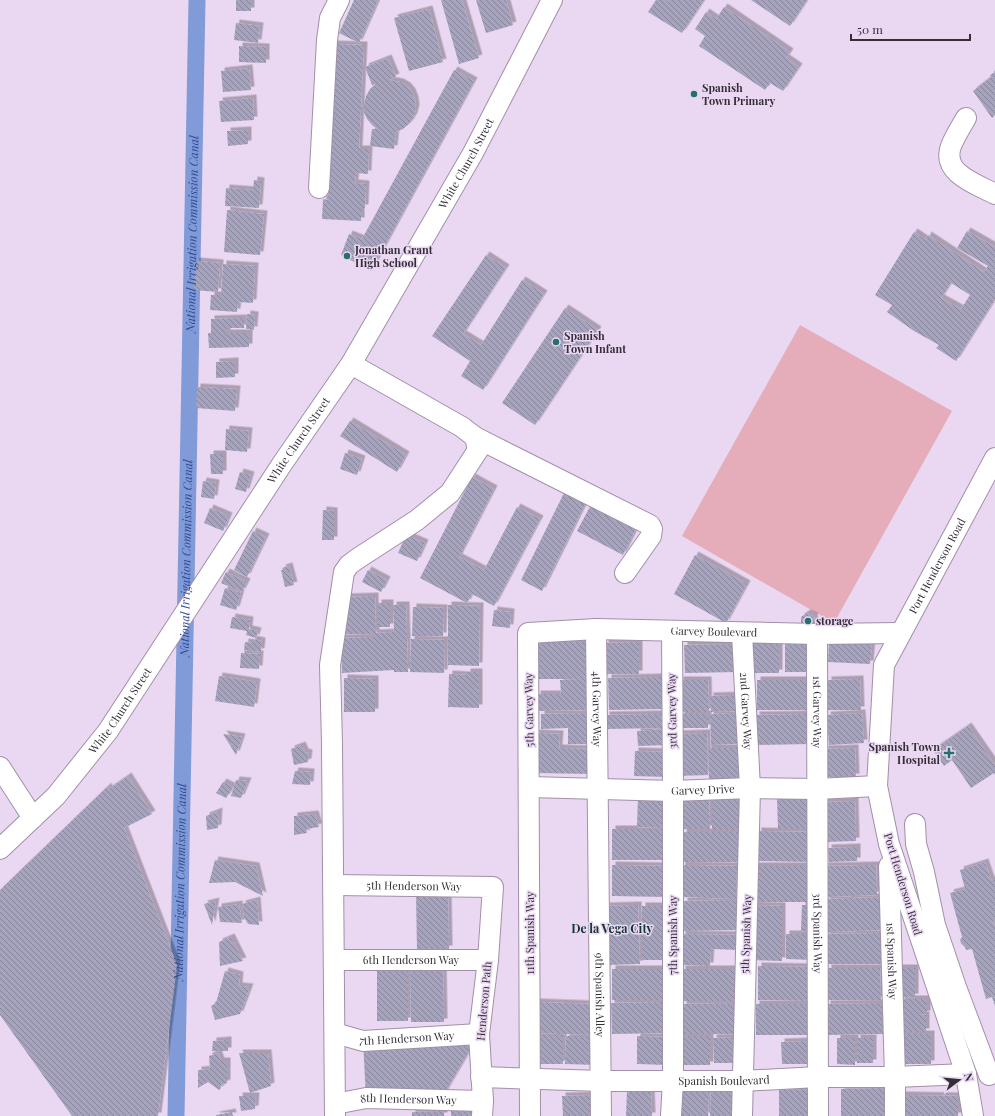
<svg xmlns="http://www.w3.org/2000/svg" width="995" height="1116" font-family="'Playfair Display',serif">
  <defs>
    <pattern id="building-back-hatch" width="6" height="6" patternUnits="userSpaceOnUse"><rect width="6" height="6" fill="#a6a3be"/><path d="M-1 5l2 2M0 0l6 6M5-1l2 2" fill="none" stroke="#88859b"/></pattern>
    <filter id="shadow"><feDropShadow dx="3.5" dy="-3.5" stdDeviation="0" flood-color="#0004"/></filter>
  </defs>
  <rect width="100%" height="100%" fill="#ead8f2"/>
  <path fill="#e5acb9" d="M800,325L952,411L834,623L682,536Z"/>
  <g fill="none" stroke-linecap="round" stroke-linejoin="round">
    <path stroke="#819bd9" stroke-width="17" id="s1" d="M176,1116L197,0"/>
  </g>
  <g fill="url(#building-back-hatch)" fill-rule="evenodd" filter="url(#shadow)">
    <rect x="236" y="0" width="15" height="11"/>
    <path d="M354,0H378L359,43L339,33Z"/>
    <path d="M441,0H462L479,58L459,64Z"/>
    <path d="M476,0H506L513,25L486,33Z"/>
    <path d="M656,0H666L668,2L669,0H704L682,33L648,12Z"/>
    <path d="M751,0H807L790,26Z"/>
    <path d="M724,7L790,52L786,58L799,67L783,91L770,83L765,90L699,46L705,36L695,29L706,12L716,19Z"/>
    <path d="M429,9L443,62L409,71L394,18Z"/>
    <path d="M236,23L260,26L258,43L234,40Z"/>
    <path d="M331,44L364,45L359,149H369L368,174L356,173L355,183L366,184L365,208H361V221L322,219L323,199L328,200L332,110Z"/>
    <path d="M239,46L266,47V63L239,62Z"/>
    <path d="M388,58L396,77L389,80L400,82L407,86L412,92L415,100L416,108L414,116L410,123L403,129L396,132L394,149L370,146L372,129H378L373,126L367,119L364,112V104L366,96L370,89L376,84L372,85L365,67Z"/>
    <path d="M249,68L251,90L223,92L221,71Z"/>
    <path d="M454,70L474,81L371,271L341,255L349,234L362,239Z"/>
    <path d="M995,72V115L992,118L973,91L991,77L990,75Z"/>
    <path d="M253,98L254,120L221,122L219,101Z"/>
    <path d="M248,130V144L228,146L227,131Z"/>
    <path d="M254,180L261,181L259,208L225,206L226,188L253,190Z"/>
    <path d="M227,210L264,214L260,255L224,252Z"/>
    <path d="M967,231L995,247V299L956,361L936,348L939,345L914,331L887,312L892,305L875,295L914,232L926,240L928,235L984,272L988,266L957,248ZM951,283L970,295L961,309L941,298Z"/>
    <path d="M486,255L506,268L463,334L481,345L522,280L544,294L483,390L461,376L470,361L432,336Z"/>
    <path d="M196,261L220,263L218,292L194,290Z"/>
    <path d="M223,264L255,266L253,303L238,302L237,312L210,310L211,295H221Z"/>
    <path d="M565,308L598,330L535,425L502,403Z"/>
    <path d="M247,314L255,315L254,330L246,329Z"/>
    <path d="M244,318V328H227V333H249V347L209,348L208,333H211V319Z"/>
    <path d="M235,361V377L216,378V362Z"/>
    <path d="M197,387L237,389L235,411L196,408Z"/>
    <path d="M350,421L406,455L397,472L340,436Z"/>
    <path d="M226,429L249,431L247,452L225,450Z"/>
    <path d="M345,453L362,459L357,475L340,469Z"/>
    <path d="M210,454H223V474H211Z"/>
    <path d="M240,472L251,475L246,492L235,489Z"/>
    <path d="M472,477L494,489L459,557L484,570L517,507L540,519L494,606L472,594L467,603L420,578Z"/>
    <path d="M203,481L216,483L214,499L201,497Z"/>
    <path d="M564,493L585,504L542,591L521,580Z"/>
    <path d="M593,501L638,525L623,555L577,531Z"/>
    <path d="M210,508L229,516L223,531L204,523Z"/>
    <path d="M323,510L334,511V540H322Z"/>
    <path d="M253,531L266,537L247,577L234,570Z"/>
    <path d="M406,535L425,543L417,561L398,553Z"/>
    <path d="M695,555L747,584L726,623L674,594Z"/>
    <path d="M289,566L294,585L285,587L281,570H283L282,568Z"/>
    <path d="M368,570L387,580L381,592L362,582Z"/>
    <path d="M226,572L247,582L242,592L221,583Z"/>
    <path d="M225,588L241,593L236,610L220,605Z"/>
    <path d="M375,596L376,633L394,632L393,605H406L408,672H394V670L342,673L341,638L373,637V634H345L344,597Z"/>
    <rect x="378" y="603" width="12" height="24"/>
    <path d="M448,605L480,606L479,666L448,665Z"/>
    <path d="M413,607L444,608L443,636H412Z"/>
    <path d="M494,610L511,612L510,628L492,626Z"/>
    <path d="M807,613L814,616L815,624L801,625V617Z"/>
    <path d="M232,617L250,620L249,629L258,631L256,638L246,635L247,631L230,628Z"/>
    <path d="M749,638H779V673H750Z"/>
    <path d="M252,639L262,641L261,652L244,650L245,642L252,643Z"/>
    <path d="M411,639L445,640L444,673L410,672Z"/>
    <path d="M814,640V672H785V641Z"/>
    <path d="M829,641L872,643L870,664L828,662Z"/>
    <path d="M531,642H589L594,710L538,711L537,694H561L560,680L582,679H531Z"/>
    <path d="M639,642V674H605V643Z"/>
    <path d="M737,644V672L685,673L684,645Z"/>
    <path d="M241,653L260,654L259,669L240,668Z"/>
    <path d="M467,672H479V708L448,707L449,674L467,675Z"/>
    <path d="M219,676L257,682L254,707L215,701Z"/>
    <path d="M663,677L664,709L609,710L608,678Z"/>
    <path d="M344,678L375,679V712H344Z"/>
    <path d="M860,679L861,710H828V680Z"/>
    <path d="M680,680H708L709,712H680Z"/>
    <path d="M757,680H810L809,710H757Z"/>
    <path d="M739,695V711L711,712L710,696Z"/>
    <path d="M593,713V744H568V728L541,729V714Z"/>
    <path d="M739,713L741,744L711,745L710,714Z"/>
    <path d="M862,713L864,743L829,745L827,715Z"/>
    <path d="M661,714L662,728L606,729V715Z"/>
    <rect x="681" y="714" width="27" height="14"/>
    <path d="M810,714L811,744L757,745L756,715Z"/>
    <path d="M968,726L995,765V775L994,773L971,788L952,760L944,766L933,750Z"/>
    <path d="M667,729L668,745L638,746L637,731Z"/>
    <path d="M536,733L560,734L559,748L594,749L593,774L535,773Z"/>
    <path d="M707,733L708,775L675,776L674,734Z"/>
    <path d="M223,734L242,737L236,755Z"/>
    <path d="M302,745L305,752L309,753L308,762L294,765L291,749Z"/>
    <path d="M708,748H742V779H709Z"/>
    <path d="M855,748L856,777H825V749Z"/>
    <path d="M635,751L667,752V777L634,776Z"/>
    <path d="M295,771L311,772L310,785L292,784Z"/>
    <path d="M128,776L152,814L124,828L177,965L158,1116H72L0,1015V890L108,786L109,789Z"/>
    <path d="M236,780L248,781L241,798L231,796Z"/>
    <path d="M223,782L233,787L226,798L216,793Z"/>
    <path d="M638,795L669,796L668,828L637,827Z"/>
    <path d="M746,798V830H712V799Z"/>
    <path d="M777,798H812V829H778Z"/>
    <path d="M709,799L710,829H677L676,800Z"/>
    <path d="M855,801L856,841L824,842V802Z"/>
    <path d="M219,811L218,828L207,830L206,816Z"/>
    <path d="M315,814L319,827L306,829L307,833L294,835V816Z"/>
    <rect x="612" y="829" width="54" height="31"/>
    <path d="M758,831L808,832V862L757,861Z"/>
    <path d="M683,832H738V862H684Z"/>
    <path d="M857,847V861L829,862L828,848Z"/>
    <path d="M215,860L256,866L263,896L235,882L209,883Z"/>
    <path d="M985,862L991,880L995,879V921H993L995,926V1006L992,997L986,999L972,949L966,950L965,947L961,943L960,940L962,937L950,893L965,889L960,870Z"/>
    <path d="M612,865L667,866V897L612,896Z"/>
    <path d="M682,865L737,866L736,899L681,897Z"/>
    <path d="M876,865L877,895L826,897L825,866Z"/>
    <rect x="755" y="866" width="57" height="36"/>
    <path d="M416,893H448L449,949L417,950Z"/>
    <path d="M883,897L885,930L828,932L826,899Z"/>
    <path d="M257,900L259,925L248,924L244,917L242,904Z"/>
    <path d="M738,900L739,930L684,931V901Z"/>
    <path d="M216,901L212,925L204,904Z"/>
    <path d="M239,904L242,923L220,922L218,907Z"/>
    <path d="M638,905L640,964L608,965L606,906Z"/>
    <path d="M753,905L782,906V961L752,960Z"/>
    <path d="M802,905H815L814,932L801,931Z"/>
    <rect x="642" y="906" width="25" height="54"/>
    <path d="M884,933L885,964H826V934Z"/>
    <path d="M682,934L738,935V950L711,949L710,966L682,965Z"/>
    <path d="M786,934H813V960L786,959Z"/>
    <path d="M231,937L243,961L220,966L219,942Z"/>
    <rect x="377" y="964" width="31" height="57"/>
    <path d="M443,964L444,1022H411L410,965Z"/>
    <path d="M758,966L811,967L810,1001L758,1000Z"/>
    <path d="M828,968H880L881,1000H828Z"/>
    <path d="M895,968H915V997L896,998Z"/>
    <path d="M612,969H667L668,1000H612Z"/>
    <path d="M682,969H736L737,1001H682Z"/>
    <path d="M225,971L240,975L239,986L250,987L240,1014L215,1020L211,1006L216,1003Z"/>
    <path d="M901,999H927V1014H918L926,1015V1032H902Z"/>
    <path d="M536,1002L591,1004L590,1035L535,1033Z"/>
    <path d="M668,1002V1033L612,1034L611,1003Z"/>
    <path d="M737,1003L738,1034H684L683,1004Z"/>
    <path d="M882,1003L883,1034L827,1035V1004Z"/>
    <path d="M756,1004H810L811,1035H756Z"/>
    <path d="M479,1034L444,1094L366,1098L363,1041Z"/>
    <rect x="900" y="1034" width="31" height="30"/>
    <path d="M531,1035H563V1064H530Z"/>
    <path d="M566,1036H597V1065L565,1064Z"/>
    <path d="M637,1036L668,1037L667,1065L637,1064Z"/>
    <rect x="678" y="1036" width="32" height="29"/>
    <path d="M740,1037L741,1063H714L713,1038Z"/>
    <path d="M837,1038H855V1065L837,1064Z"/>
    <rect x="857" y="1038" width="16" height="25"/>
    <path d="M228,1040V1051H212L213,1041Z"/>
    <path d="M807,1041L808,1064H782L781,1042Z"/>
    <path d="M218,1053L221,1061H227V1083L221,1085V1088L219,1090L208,1082L198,1088V1070L210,1069L209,1056Z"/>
    <path d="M239,1053H268L271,1086L250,1093Z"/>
    <path d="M888,1088L889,1116H841V1089Z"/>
    <path d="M811,1089V1116H779V1090Z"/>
    <path d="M627,1091H651L652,1116H626Z"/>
    <path d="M678,1091L709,1092L708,1116H676Z"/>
    <path d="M711,1091L739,1092V1116H710Z"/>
    <path d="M596,1095V1116H563L562,1096Z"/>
    <path d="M902,1095L958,1096V1116H902Z"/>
    <path d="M239,1096H256L255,1109L241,1111Z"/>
    <rect x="451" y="1104" width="30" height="12"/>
    <path d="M444,1111V1116H412V1112Z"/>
    <path d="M232,1112L233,1116H216V1115Z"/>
  </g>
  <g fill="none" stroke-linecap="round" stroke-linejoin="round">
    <g stroke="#a090a8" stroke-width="22">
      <g id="minor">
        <path d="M966,118C961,127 955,136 951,146C941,173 976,184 995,194"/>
        <path d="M319,188L327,40L330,18L339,0"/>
        <path d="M475,437L650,525L652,529L651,536L625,573"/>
        <path id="s2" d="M596,629L601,1116"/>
        <path id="s3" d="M742,633L750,788L742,1116"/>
        <path id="s4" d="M817,634L818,1116"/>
        <path d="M0,767L33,818"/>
        <path id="s5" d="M530,787L673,791L750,788L817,789L877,786"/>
        <path d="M915,824L916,844L924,872L935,925L956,987L989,1075"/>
        <path id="s6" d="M0,849L56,796L108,731L282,464L351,364L473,153L552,0"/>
        <path id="s7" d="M889,866L895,1077V1116"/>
        <path id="s8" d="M334,885L493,887L488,960L479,1034L483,1101L482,1116"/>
        <path id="s9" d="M334,960H488"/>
        <path id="s10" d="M335,1033L363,1041L479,1034"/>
        <path id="s11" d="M481,1077L602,1081H742L818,1077H895L966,1074"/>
        <path id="s12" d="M335,1104L366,1098L483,1101"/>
        <path d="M335,1116L332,744L330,665L344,572L349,565L357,559L417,520L450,493L478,450L475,437L462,427L351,364"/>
        <path id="s13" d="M530,1116L528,633L596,629L817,634L900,633"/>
        <path d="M671,1116L673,1080V791L672,631"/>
        <path id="s14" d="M973,1116L966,1074L889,844L877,786L884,665L995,458"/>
      </g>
    </g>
    <use href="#minor" stroke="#fff" stroke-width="20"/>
  </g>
  <g fill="#25706e" stroke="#ead8f2" stroke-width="1.5">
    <circle cx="694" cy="94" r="4"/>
    <circle cx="347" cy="256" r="4"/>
    <circle cx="556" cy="342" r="4"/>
    <circle cx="808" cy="621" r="4"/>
    <path d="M947 747h4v4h4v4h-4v4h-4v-4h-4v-4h4z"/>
  </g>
  <g text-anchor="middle" stroke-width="3" stroke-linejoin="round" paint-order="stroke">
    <g font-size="11" font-weight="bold" fill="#352e38" stroke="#ead8f2" text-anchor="start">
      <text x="702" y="92">Spanish<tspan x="702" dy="13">Town Primary</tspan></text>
      <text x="355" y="254">Jonathan Grant<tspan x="355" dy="13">High School</tspan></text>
      <text x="564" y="340">Spanish<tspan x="564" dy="13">Town Infant</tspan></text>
      <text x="816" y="625">storage</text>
      <text x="940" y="751" text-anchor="end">Spanish Town<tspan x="940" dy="13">Hospital</tspan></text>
    </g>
    <g font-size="11" fill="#352e38" stroke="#ead8f2">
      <text dy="4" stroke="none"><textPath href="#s6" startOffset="832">White Church Street</textPath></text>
      <text dy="4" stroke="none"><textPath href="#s6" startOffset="508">White Church Street</textPath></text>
      <text dy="4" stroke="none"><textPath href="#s14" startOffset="578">Port Henderson Road</textPath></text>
      <text dy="4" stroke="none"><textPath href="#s13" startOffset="669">Garvey Boulevard</textPath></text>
      <text dy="4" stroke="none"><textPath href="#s2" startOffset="80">4th Garvey Way</textPath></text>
      <text dy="4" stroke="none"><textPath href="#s6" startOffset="184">White Church Street</textPath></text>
      <text transform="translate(529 710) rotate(-91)" y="4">5th Garvey Way</text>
      <text dy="4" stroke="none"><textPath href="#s3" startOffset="78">2nd Garvey Way</textPath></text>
      <text transform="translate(672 711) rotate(-91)" y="4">3rd Garvey Way</text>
      <text dy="4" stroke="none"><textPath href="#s4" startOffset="78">1st Garvey Way</textPath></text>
      <text dy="4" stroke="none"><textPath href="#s5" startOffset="173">Garvey Drive</textPath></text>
      <text transform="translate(903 884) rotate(73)" y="4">Port Henderson Road</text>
      <text dy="4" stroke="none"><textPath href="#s8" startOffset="80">5th Henderson Way</textPath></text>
      <text transform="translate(530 933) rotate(-90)" y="4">11th Spanish Way</text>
      <text dy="4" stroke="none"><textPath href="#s4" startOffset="299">3rd Spanish Way</textPath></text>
      <text transform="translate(746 934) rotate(-88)" y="4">5th Spanish Way</text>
      <text transform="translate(673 935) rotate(-90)" y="4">7th Spanish Way</text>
      <text dy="4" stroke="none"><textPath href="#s9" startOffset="77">6th Henderson Way</textPath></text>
      <text dy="4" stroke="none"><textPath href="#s7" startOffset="95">1st Spanish Way</textPath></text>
      <text dy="4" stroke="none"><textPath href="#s2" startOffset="366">9th Spanish Alley</textPath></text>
      <text transform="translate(484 1001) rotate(-85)" y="4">Henderson Path</text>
      <text dy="4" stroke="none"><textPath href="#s10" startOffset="73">7th Henderson Way</textPath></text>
      <text dy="4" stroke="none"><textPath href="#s11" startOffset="243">Spanish Boulevard</textPath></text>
      <text dy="4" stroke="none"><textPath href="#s12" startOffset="74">8th Henderson Way</textPath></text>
    </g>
    <g font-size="12" font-style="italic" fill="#2f4a95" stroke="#ead8f2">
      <text dy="4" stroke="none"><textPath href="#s1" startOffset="882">National Irrigation Commission Canal</textPath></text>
      <text dy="4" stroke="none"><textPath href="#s1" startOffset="558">National Irrigation Commission Canal</textPath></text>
      <text dy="4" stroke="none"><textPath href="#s1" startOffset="234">National Irrigation Commission Canal</textPath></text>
    </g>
    <g font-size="12" font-weight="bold" fill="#123534" stroke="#ead8f2">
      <text x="612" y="933">De la Vega City</text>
    </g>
  </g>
  <g transform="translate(959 1080) rotate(74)" stroke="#ead8f2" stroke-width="3" paint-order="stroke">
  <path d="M0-3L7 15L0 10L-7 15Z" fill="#352e38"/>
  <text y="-6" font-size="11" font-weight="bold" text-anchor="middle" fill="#352e38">N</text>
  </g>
  <path d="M851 34v6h119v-6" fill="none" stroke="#352e38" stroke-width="2"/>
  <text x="857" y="34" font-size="12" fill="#352e38" stroke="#ead8f2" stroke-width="3" paint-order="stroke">50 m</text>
</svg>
